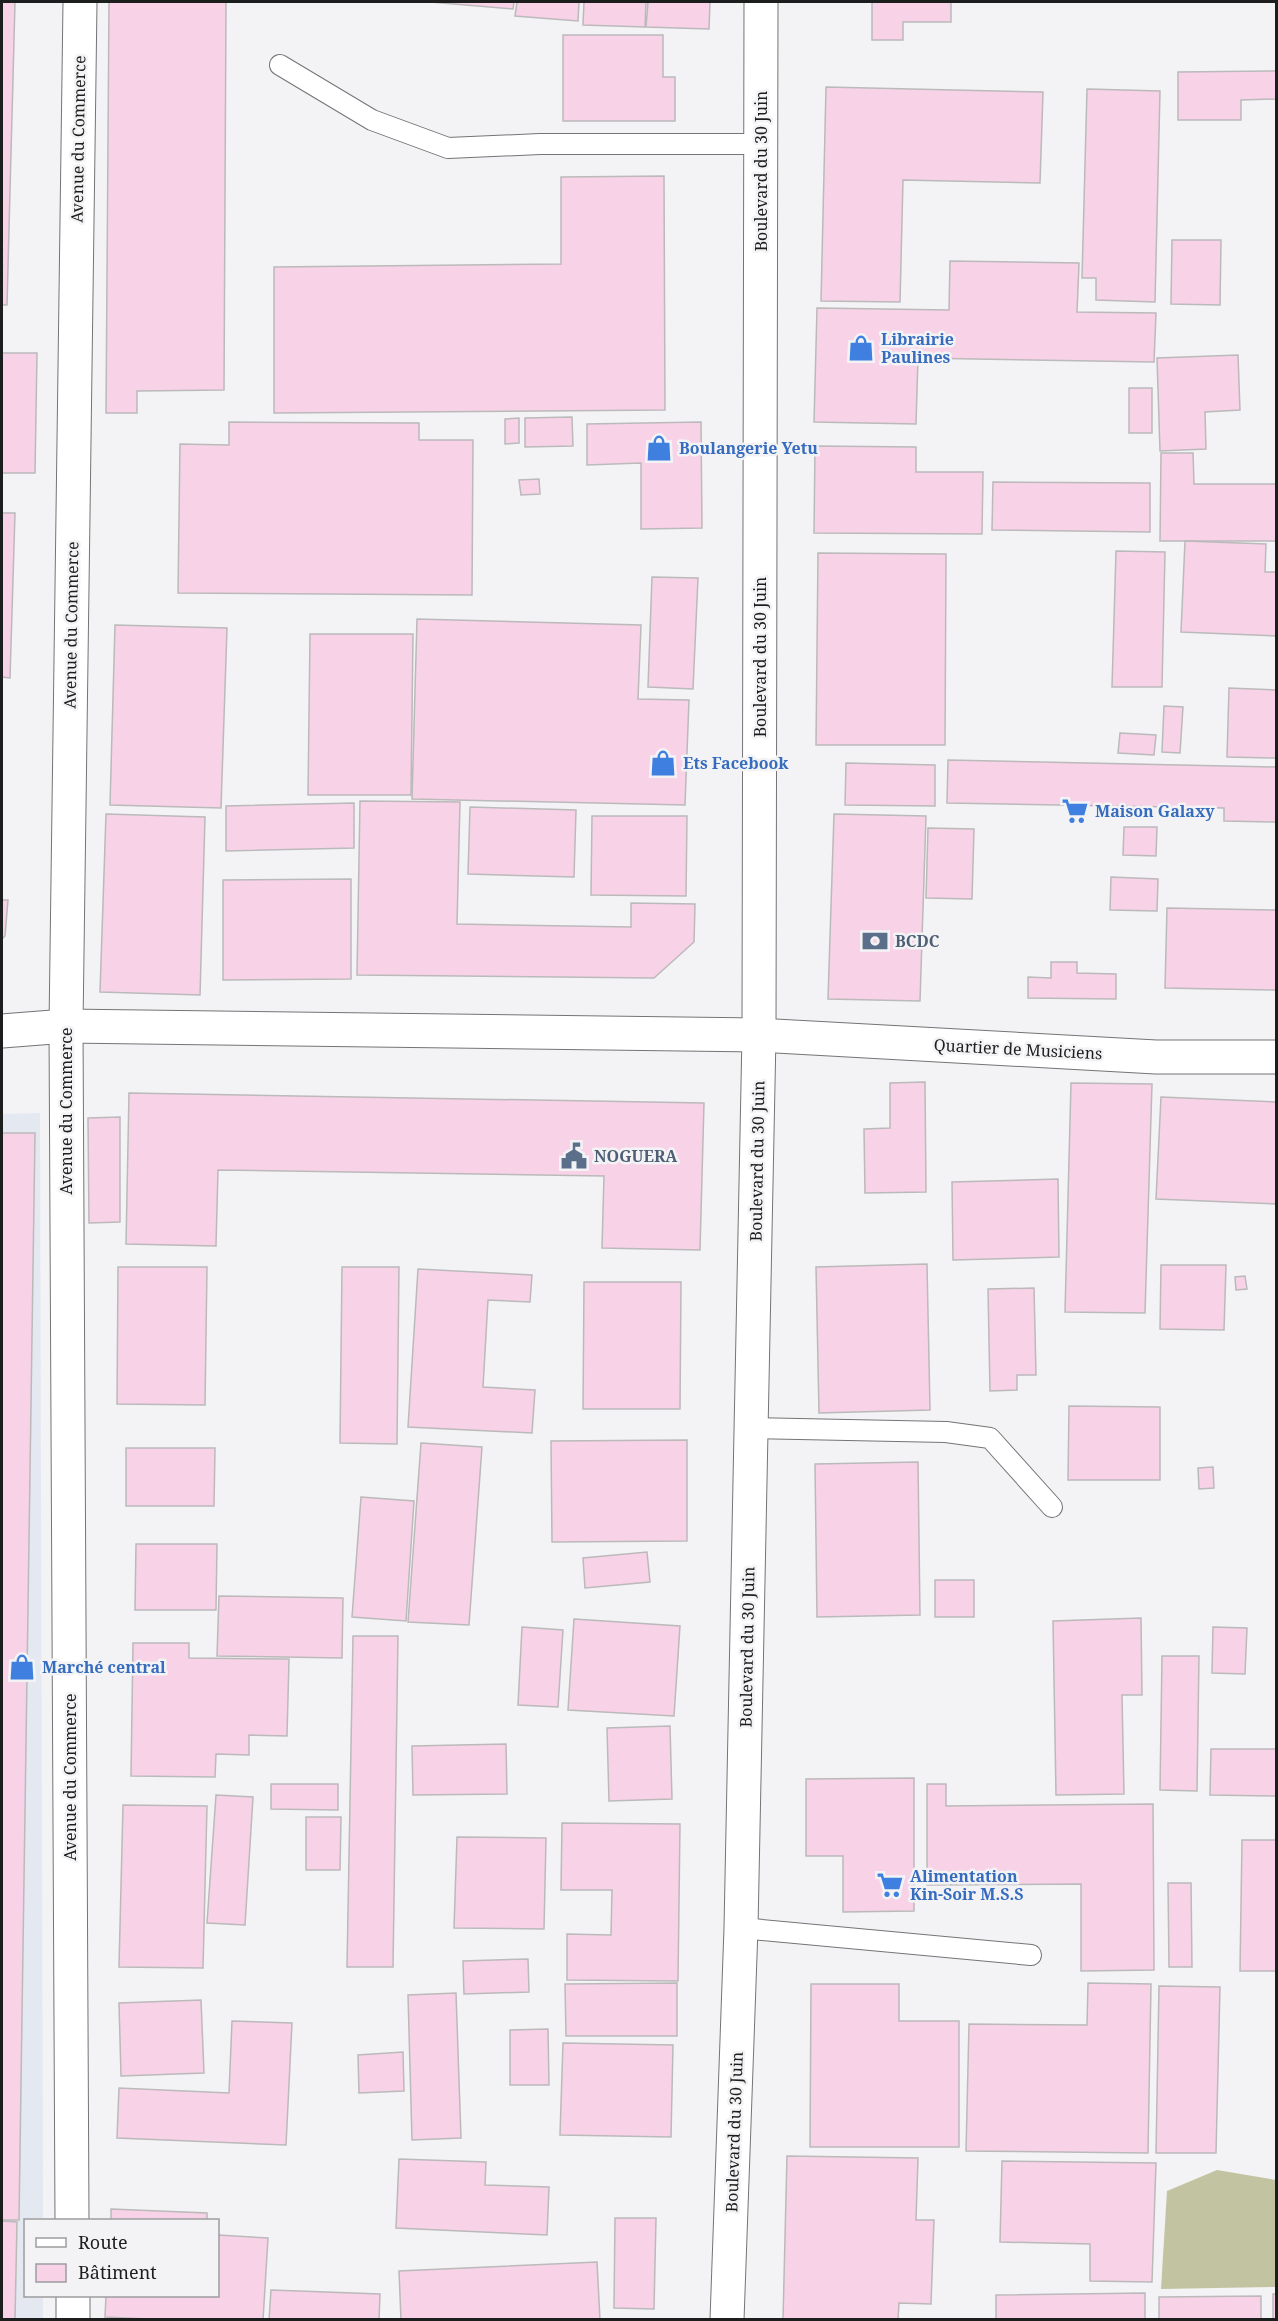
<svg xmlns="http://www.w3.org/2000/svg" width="1278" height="2321" font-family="'Noto Serif',serif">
  <rect width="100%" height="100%" fill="#f3f3f5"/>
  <path fill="#e4e8f0" d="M40,1113L43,2220H26V2296H43V2320L2,2319V1114Z"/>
  <path fill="#c2c4a1" d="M1217,2170L1276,2180V2287L1161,2289L1167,2191Z"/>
  <g fill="#f8d3e8" stroke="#bbb9ba" stroke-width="1.5">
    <path d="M2,2H15L7,305H2Z"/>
    <path d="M109,2H226L224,390L137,391V413H106Z"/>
    <path d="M430,2H514L513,9Z"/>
    <path d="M517,2H579L578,21L515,16Z"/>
    <path d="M584,2H646L645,27L583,25Z"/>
    <path d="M648,2H710L709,29L646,27Z"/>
    <path d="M872,2H951V22H903V40H872Z"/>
    <path d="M563,35H663V77H675V121H563Z"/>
    <path d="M1276,71V99L1241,100V120H1178V72Z"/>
    <path d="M826,87L1043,92L1040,183L903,180L900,302L821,301Z"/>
    <path d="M1087,89L1160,91L1155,302L1096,300V278H1082Z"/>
    <path d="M664,176L665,410L274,413V267L561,264V177Z"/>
    <path d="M1172,240H1221L1220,305L1171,304Z"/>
    <path d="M950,261L1079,263L1077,312L1156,313L1154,362L918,358L916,424L814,422L817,308L949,310Z"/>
    <path d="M2,353H37L35,473H2Z"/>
    <path d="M1238,355L1240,410L1205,412L1206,449L1160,451L1157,358Z"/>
    <rect x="1129" y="388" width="23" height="45"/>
    <path d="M572,417L573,446L525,447V418Z"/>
    <path d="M519,418V443L505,444V419Z"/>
    <path d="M229,422L419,423V440H473L472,595L178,593L180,444L229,445Z"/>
    <path d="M701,422L702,528L641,529V463L587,465V424Z"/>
    <path d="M815,446L916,447V472H983L982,534L814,533Z"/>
    <path d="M1161,453H1193L1194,484H1276V541H1160Z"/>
    <path d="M539,479L540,494L521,495L519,480Z"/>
    <path d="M993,482L1150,483V532L992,530Z"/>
    <path d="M2,513H15L10,678L2,677Z"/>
    <path d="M1185,541L1266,544L1265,572H1276V636L1181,632Z"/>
    <path d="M1116,551L1165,552L1162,687H1112Z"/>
    <path d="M818,553L946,554L945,745H816Z"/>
    <path d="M652,577L698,578L693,689L648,687Z"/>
    <path d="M417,619L641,625L638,699L689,700L685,805L412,799Z"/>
    <path d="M115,625L227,628L221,808L110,805Z"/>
    <path d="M310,634H413L411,795H308Z"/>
    <path d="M1229,688L1276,690V758L1227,757Z"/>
    <path d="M1164,706L1183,707L1180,753L1162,752Z"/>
    <path d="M1120,733L1156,735L1154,755L1118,753Z"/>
    <path d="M948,760L1276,767V822L1224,821V808L947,803Z"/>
    <path d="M846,763L935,765V806L845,805Z"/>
    <path d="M360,801L460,802L457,924L631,927V903L695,904L694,942L654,978L357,975Z"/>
    <path d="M354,803V848L226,851V806Z"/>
    <path d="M470,807L576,810L574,877L468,874Z"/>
    <path d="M106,814L205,817L200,995L100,992Z"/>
    <path d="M834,814L926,816L920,1001L828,999Z"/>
    <path d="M592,816H687L686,896L591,895Z"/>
    <path d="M1124,827H1157L1156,856L1123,855Z"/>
    <path d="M928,828L974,829L972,899L926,898Z"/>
    <path d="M1111,877L1158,879L1157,911L1110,910Z"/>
    <path d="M351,879V979L223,980V880Z"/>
    <path d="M2,900H8L5,936L2,939Z"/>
    <path d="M1167,908L1276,910V990L1165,988Z"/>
    <path d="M1051,962H1077V973L1116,974V999L1028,998V977L1051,978Z"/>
    <path d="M925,1082L926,1192L865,1193L864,1129L890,1128V1083Z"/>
    <path d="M1071,1083L1152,1084L1145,1313L1065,1312Z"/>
    <path d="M129,1093L704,1103L700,1250L602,1248L604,1176L218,1170L216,1246L126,1244Z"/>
    <path d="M1161,1097L1276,1102V1204L1156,1199Z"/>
    <path d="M120,1117V1222L89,1223L88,1118Z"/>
    <path d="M2,1133H35L19,2220H2Z"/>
    <path d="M1058,1179L1059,1257L953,1260L952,1182Z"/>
    <path d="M927,1264L930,1410L819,1413L816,1267Z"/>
    <path d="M1161,1265H1226L1224,1330L1160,1329Z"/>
    <path d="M118,1267H207L205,1405L117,1404Z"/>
    <path d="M342,1267H399L397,1444L340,1443Z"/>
    <path d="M418,1269L532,1275L530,1302L488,1300L483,1387L535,1390L532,1433L408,1427Z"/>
    <path d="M1245,1276L1247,1289L1236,1290L1235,1277Z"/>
    <path d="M584,1282H681L680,1409H583Z"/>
    <path d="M1034,1288L1036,1375H1017V1390L990,1391L988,1289Z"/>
    <path d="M1069,1406L1160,1407V1480H1068Z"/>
    <path d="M687,1440V1541L552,1542L551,1441Z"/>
    <path d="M421,1443L482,1447L469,1625L408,1622Z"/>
    <path d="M126,1448H215L214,1506H126Z"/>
    <path d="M918,1462L920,1615L817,1617L815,1464Z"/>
    <path d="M1213,1467L1214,1488L1199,1489L1198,1468Z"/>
    <path d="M361,1497L414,1501L406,1621L352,1617Z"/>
    <path d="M136,1544H217L216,1610H135Z"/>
    <path d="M647,1552L650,1582L585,1588L583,1558Z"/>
    <rect x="935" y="1580" width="39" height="37"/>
    <path d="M219,1596L343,1598L342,1658L217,1656Z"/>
    <path d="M1141,1618L1142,1695H1122L1124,1794L1056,1795L1053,1621Z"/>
    <path d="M574,1619L680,1626L674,1716L568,1710Z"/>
    <path d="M522,1627L563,1630L558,1707L518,1705Z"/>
    <path d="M1213,1627L1247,1628L1245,1674L1212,1673Z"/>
    <path d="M353,1636H398L393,1967H347Z"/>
    <path d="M133,1643H189V1658L289,1659L287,1736L249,1735V1755L216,1754L215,1777L131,1776Z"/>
    <path d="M1162,1656H1199L1197,1791L1160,1790Z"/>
    <path d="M670,1726L672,1799L609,1801L607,1728Z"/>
    <path d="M506,1744L507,1794L413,1795L412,1746Z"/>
    <path d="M1211,1749H1276V1796L1210,1795Z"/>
    <path d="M914,1778V1911L843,1912V1856H806V1779Z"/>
    <path d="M271,1784H338V1810L271,1809Z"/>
    <path d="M927,1784H946V1806L1153,1804L1154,1970L1081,1971V1884L927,1885Z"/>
    <path d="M216,1795L253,1797L245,1925L207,1923Z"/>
    <path d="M123,1805L207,1806L203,1968L119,1967Z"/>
    <path d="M306,1817H341L340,1870H306Z"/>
    <path d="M562,1823L680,1824L678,1981L567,1980V1934L611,1935L612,1890H561Z"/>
    <path d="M457,1837L546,1838L544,1929L454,1928Z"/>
    <path d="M1242,1840H1276V1971H1240Z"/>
    <path d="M1168,1883H1191L1192,1967H1169Z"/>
    <path d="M528,1959L529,1992L464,1994L463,1961Z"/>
    <path d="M677,1983V2036H566L565,1984Z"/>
    <path d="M1088,1983L1151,1984L1148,2153L966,2151L969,2024L1087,2025Z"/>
    <path d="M811,1984H899V2021H959V2147H810Z"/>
    <path d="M1159,1986L1220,1987L1216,2153H1156Z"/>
    <path d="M456,1993L461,2138L412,2140L408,1995Z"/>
    <path d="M201,2000L204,2073L121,2076L119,2003Z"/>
    <path d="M232,2021L292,2023L286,2145L117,2138L119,2088L229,2093Z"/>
    <path d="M548,2029L549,2085H510V2030Z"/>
    <path d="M563,2043L673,2045L671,2137L560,2135Z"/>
    <path d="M403,2052L404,2091L359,2093L358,2055Z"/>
    <path d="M787,2156L918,2158L916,2220H934L931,2304L899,2303L898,2320H783Z"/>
    <path d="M399,2159L486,2162L485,2185L549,2187L547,2235L396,2228Z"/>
    <path d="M1002,2161L1156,2163L1152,2282L1090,2281V2244L1000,2242Z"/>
    <path d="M111,2209L207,2213V2220H111Z"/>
    <path d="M615,2218H656L654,2309L614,2308Z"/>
    <path d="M2,2221L17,2222L15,2320H2Z"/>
    <path d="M218,2235L268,2238L263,2320H168L105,2317L106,2296H218Z"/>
    <path d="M597,2262L600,2320H401L399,2271Z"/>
    <path d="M271,2290L380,2294L379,2320H269Z"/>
    <path d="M1145,2293V2320H996V2295Z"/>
    <rect x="1273" y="2294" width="3" height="26"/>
    <path d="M1261,2296V2320H1159V2297Z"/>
  </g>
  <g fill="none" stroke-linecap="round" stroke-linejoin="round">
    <g stroke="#747476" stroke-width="22">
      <g id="service">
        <path d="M280,65L372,120L448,148L540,144H762"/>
        <path d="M751,1428L946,1432L990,1438L1052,1507"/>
        <path d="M741,1928L1031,1955"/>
      </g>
    </g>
    <g stroke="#747476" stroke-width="35">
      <g id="minor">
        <path d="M759,1035L1156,1057H1276"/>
        <path d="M72,2220L66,1026L80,2"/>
        <path d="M73,2296V2320"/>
      </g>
    </g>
    <g stroke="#747476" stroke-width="35">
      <g id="tertiary">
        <path d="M2,1031L66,1026L759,1035"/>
        <path d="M727,2320L741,1928L759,1035L761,2"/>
      </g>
    </g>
    <use href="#service" stroke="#fff" stroke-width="20"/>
    <use href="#minor" stroke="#fff" stroke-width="33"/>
    <use href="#tertiary" stroke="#fff" stroke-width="33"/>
  </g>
  <defs>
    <g id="shop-bare" transform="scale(2.07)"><path d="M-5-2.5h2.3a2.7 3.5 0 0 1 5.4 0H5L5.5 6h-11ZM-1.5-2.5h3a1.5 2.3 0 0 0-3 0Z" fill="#3f7fe0" stroke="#f3f3f5" stroke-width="2.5" paint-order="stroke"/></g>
    <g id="supermarket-bare" transform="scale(2.07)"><path d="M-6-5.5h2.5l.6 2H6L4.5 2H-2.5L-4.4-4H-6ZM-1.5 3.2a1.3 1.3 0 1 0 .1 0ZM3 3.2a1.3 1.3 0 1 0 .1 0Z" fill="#3f7fe0" stroke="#f3f3f5" stroke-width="2.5" paint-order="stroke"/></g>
    <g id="bank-bare" transform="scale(2.07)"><path d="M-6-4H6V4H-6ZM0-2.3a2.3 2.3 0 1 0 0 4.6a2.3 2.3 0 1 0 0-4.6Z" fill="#5c6f8a" stroke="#f3f3f5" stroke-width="2.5" paint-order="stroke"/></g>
    <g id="civic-bare" transform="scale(2.07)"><path d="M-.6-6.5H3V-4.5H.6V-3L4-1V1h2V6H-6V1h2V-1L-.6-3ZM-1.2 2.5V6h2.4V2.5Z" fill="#5c6f8a" stroke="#f3f3f5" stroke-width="2.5" paint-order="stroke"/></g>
  </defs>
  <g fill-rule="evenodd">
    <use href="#shop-bare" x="861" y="348"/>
    <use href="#shop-bare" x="659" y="448"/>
    <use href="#shop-bare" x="663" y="763"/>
    <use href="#supermarket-bare" x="1075" y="811"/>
    <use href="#bank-bare" x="875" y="941"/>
    <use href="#civic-bare" x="574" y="1156"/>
    <use href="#shop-bare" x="22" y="1667"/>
    <use href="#supermarket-bare" x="890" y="1885"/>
  </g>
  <g text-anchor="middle" stroke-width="5" stroke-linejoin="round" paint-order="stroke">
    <g font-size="16" fill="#1c1d1d" stroke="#f3f3f5">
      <text transform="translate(78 139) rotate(-89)" y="6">Avenue du Commerce</text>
      <text transform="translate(761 171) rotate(-90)" y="6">Boulevard du 30 Juin</text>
      <text transform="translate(71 625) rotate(-89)" y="6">Avenue du Commerce</text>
      <text transform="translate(760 657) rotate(-90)" y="6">Boulevard du 30 Juin</text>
      <text transform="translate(1018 1049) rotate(3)" y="6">Quartier de Musiciens</text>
      <text transform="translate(66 1111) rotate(-90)" y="6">Avenue du Commerce</text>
      <text transform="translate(757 1161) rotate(-89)" y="6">Boulevard du 30 Juin</text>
      <text transform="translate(747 1647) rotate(-89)" y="6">Boulevard du 30 Juin</text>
      <text transform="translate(70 1777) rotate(-90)" y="6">Avenue du Commerce</text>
      <text transform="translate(734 2132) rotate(-88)" y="6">Boulevard du 30 Juin</text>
    </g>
    <g font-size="16" font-weight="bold" fill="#366cbe" stroke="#f3f3f5" text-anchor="start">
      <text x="881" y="345">Librairie<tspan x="881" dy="18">Paulines</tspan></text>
      <text x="679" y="454">Boulangerie Yetu</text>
      <text x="683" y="769">Ets Facebook</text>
      <text x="1095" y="817">Maison Galaxy</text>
      <text x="42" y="1673">Marché central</text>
      <text x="910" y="1882">Alimentation<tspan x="910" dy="18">Kin-Soir M.S.S</tspan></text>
    </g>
    <g font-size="16" font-weight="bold" fill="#4e5e75" stroke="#f3f3f5" text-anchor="start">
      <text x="895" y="947">BCDC</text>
      <text x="594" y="1162">NOGUERA</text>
    </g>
  </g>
  <rect width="1278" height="2321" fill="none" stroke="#1c1d1d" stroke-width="6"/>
  <rect x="24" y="2219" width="195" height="78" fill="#f3f3f5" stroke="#9d9d9f" stroke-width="1.5"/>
  <rect x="36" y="2238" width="30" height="9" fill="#ffffff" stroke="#9d9d9f" stroke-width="1.5"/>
  <text x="78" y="2249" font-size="18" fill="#1c1d1d">Route</text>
  <rect x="36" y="2264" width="30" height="18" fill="#f8d3e8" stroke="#9d9d9f" stroke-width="1.5"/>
  <text x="78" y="2279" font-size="18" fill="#1c1d1d">Bâtiment</text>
</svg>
